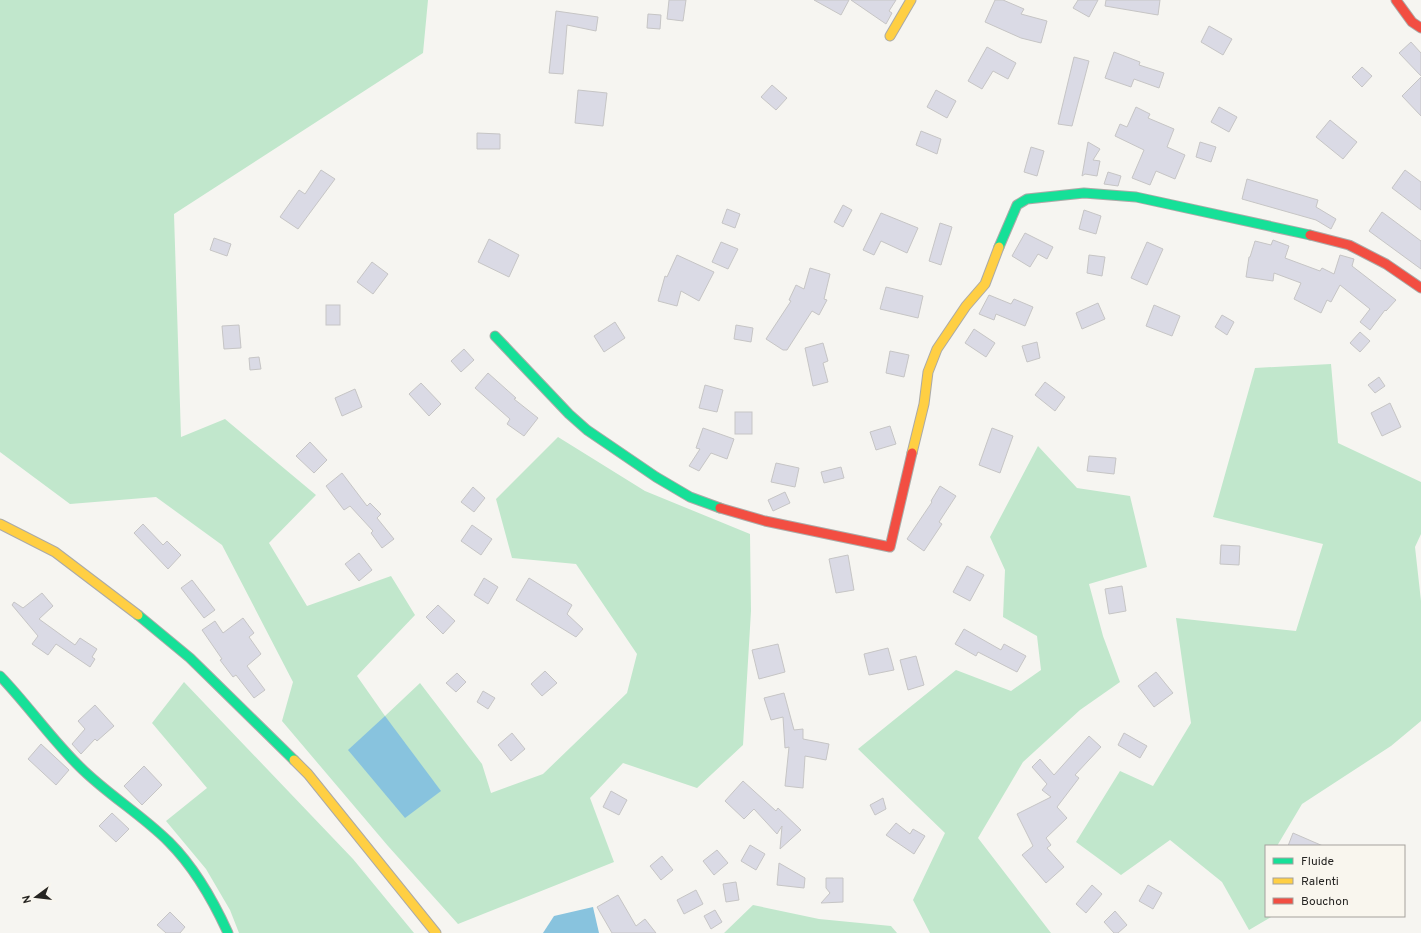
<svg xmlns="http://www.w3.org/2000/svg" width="1421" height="933" font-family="Overpass,sans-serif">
  <rect width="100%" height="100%" fill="#f6f5f1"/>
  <g fill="#c1e7cc">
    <path d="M0,0H428L423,53L174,214L181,437L225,419L316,495L269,543L307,606L391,576L415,615L357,676L385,716L420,683L482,764L491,793L543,774L627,693L637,654L576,564L512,558L496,499L558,437L645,491L750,534L751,611L743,745L697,788L623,763L590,798L614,862L458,924L388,846L282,721L293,682L222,545L156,497L70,504L0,452Z"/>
    <path d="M1331,364L1338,443L1421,482V534L1415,547L1421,601V721L1391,746L1302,804L1277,846H1266V916H1273L1249,930L1222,882L1170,840L1121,875L1076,842L1120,771L1153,786L1191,723L1176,618L1296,631L1323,544L1213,517L1255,368Z"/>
    <path d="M1038,446L1077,488L1130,496L1147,567L1089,584L1103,636L1120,682L1080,710L1023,762L978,838L1051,933H930L913,900L945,833L858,749L956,670L1011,691L1041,670L1037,636L1003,617L1005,570L990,537Z"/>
    <path d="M184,682L353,859L414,933H239L230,910L206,869L166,821L207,788L152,723Z"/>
    <path d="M753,905L819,919L891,926L897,933H724Z"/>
  </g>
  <g fill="#88c3de">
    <path d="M385,716L441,791L405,818L348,750Z"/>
    <path d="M593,907L599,933H543L554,916Z"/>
  </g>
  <g fill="#dadae5" stroke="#c6c5c5">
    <path d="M669,0H686L683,21L667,19Z"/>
    <path d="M814,0H849L841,15Z"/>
    <path d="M851,0H896L889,11L892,13L886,24Z"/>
    <path d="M995,0H1003L1024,9L1021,14L1047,21L1041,43L1021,38L985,22Z"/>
    <path d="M1078,0H1098L1089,17L1073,8Z"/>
    <path d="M1106,0H1160L1158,15L1105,6Z"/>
    <path d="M556,11L598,17L596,31L567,25L563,74L549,73Z"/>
    <path d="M648,14L661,15L660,29L647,28Z"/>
    <path d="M1209,26L1232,39L1223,55L1201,42Z"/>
    <path d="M1411,42L1421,53V76L1399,53Z"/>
    <path d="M987,47L1016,63L1008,79L993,71L982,89L968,81Z"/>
    <path d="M1114,52L1140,62L1139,65L1164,73L1159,88L1134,79L1131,87L1105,78Z"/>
    <path d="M1074,57L1089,61L1072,126L1058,124Z"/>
    <path d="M1362,67L1372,76L1362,87L1352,77Z"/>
    <path d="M1421,77V116L1402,96Z"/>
    <path d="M772,85L787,98L776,110L761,97Z"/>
    <path d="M578,90L607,93L603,126L575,123Z"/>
    <path d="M936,90L956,101L947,118L927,107Z"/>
    <path d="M1136,107L1150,114L1148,118L1174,129L1167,147L1185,155L1175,179L1156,171L1150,185L1132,178L1144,150L1115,136L1120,124L1127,127Z"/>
    <path d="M1219,107L1237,117L1229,132L1211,122Z"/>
    <path d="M1330,120L1357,142L1343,159L1316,137Z"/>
    <path d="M921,131L941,139L937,154L916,145Z"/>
    <path d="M477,133L500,134V149H477Z"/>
    <path d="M1088,142L1100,149L1093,160L1100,161L1097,176L1085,174L1082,176Z"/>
    <path d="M1200,142L1216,147L1211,162L1196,157Z"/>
    <path d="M1031,147L1044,151L1037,176L1024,172Z"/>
    <path d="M321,170L335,179L298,229L280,217L299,190L305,194Z"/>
    <path d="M1405,170L1421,182V210L1392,188Z"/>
    <path d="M1108,172L1121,176L1118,186L1104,184Z"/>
    <path d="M1247,179L1318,200L1316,207L1336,219L1331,229L1316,220L1242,199Z"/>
    <path d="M843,205L852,210L843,227L834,222Z"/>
    <path d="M727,209L740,214L735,228L722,223Z"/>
    <path d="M1084,210L1101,216L1096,234L1079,229Z"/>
    <path d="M1382,212L1421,241V269L1369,231Z"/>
    <path d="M881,213L918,228L907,253L881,241L874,255L863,250Z"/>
    <path d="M940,223L952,227L941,265L929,261Z"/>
    <path d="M1025,233L1053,247L1047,259L1038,254L1030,267L1012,256Z"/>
    <path d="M214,238L231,244L227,256L210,250Z"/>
    <path d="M489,239L519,255L509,277L478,262Z"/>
    <path d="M1273,240L1289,246L1285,258L1320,271L1322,268L1334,274L1340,255L1354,259L1352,266L1396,300L1386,311L1385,310L1370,330L1360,322L1370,309L1340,285L1331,302L1327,300L1321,313L1294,299L1301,283L1274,273L1273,281L1246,277L1249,257H1250L1255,241L1271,245Z"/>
    <path d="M721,242L738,249L728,269L712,262Z"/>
    <path d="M1147,242L1163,249L1147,285L1131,278Z"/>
    <path d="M677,255L714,272L699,301L681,291L677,306L658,301L665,276L667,277Z"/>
    <path d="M1089,255L1105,257L1102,276L1087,273Z"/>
    <path d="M372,262L388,274L373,294L357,282Z"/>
    <path d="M810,268L830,274L824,299L827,300L819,315L812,311L787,350H783L766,339L791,301L789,300L796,285L804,289Z"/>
    <path d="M886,287L923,296L918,318L880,309Z"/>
    <path d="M989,295L1011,304L1014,299L1033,307L1025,326L996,314L994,320L979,314Z"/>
    <path d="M1098,303L1105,319L1082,329L1076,313Z"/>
    <rect x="326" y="305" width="14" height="20"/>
    <path d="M1154,305L1180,316L1172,336L1146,326Z"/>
    <path d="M1222,315L1234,322L1227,335L1215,327Z"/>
    <path d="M615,322L625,338L604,352L594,336Z"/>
    <path d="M239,325L241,348L224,349L222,326Z"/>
    <path d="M736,325L753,328L751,342L734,339Z"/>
    <path d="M974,329L995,343L986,357L965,343Z"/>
    <path d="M1360,332L1370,341L1360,352L1350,343Z"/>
    <path d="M1037,342L1040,358L1027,362L1022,346Z"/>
    <path d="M823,343L828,361L823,363L828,382L813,386L805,348Z"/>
    <path d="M464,349L474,360L461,372L451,361Z"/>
    <path d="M890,351L909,355L904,377L886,373Z"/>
    <path d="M259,357L261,369L250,370L249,358Z"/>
    <path d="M488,373L516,398L514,399L538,418L524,436L507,424L510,419L475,388Z"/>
    <path d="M1379,377L1385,386L1375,393L1368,385Z"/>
    <path d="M1045,382L1065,397L1055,411L1035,395Z"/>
    <path d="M421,383L441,404L429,416L409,394Z"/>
    <path d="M705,385L723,390L717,412L699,408Z"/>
    <path d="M355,389L362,407L342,416L335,398Z"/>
    <path d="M1390,403L1401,427L1382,436L1371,413Z"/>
    <rect x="735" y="412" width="17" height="22"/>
    <path d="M890,426L896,444L876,450L870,432Z"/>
    <path d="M703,428L734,439L727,459L711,453L699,471L689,466L700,449L696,448Z"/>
    <path d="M992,428L1013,436L1000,473L979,465Z"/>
    <path d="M310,442L327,460L314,473L296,456Z"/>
    <path d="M1089,456L1116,458L1114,474L1087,471Z"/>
    <path d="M776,463L799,468L795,487L771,482Z"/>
    <path d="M841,467L844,478L824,483L821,472Z"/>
    <path d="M342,473L367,506L370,503L381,514L377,518L394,539L382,548L371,533L373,531L350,506L344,510L326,486Z"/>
    <path d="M940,486L956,496L939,522L942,524L924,551L907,539L932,502L931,501Z"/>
    <path d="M473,487L485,498L474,512L461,502Z"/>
    <path d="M785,492L790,503L773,511L768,500Z"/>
    <path d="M143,524L163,545L167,541L181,555L168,569L134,533Z"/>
    <path d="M472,525L492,539L481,555L461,541Z"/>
    <path d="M1221,545L1240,546L1239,565L1220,564Z"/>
    <path d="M359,553L372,570L359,581L345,564Z"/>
    <path d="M848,555L854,590L836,593L829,559Z"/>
    <path d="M967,566L984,575L970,601L953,592Z"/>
    <path d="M484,578L498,587L488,604L474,595Z"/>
    <path d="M529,578L572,605L567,614L583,629L576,637L516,600Z"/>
    <path d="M192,580L215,610L204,618L181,588Z"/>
    <path d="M1122,586L1126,611L1109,614L1105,589Z"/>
    <path d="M42,593L53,606L39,619L75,645L80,638L97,649L92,657L95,659L90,667L56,644L48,655L32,644L38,636L12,605L14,602L23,608Z"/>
    <path d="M438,605L455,621L443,634L426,617Z"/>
    <path d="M243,618L254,633L249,637L261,654L247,666L265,690L254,698L236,675L233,677L220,660L222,659L202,630L215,621L223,633Z"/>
    <path d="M964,629L1001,650L1004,644L1026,656L1017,672L978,652L976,656L955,644Z"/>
    <path d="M778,644L785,672L759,679L752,650Z"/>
    <path d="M888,648L894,670L869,675L864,654Z"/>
    <path d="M916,656L924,685L908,690L900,660Z"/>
    <path d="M545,671L557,683L542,696L531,684Z"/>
    <path d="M1156,672L1173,693L1154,707L1138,686Z"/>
    <path d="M457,673L466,682L456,692L446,683Z"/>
    <path d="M483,691L495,698L488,709L477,702Z"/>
    <path d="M784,693L794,730L803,729V739L829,744L826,760L805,756L803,788L785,786L789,747L785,748L783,717L771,720L764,698Z"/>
    <path d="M95,705L114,726L97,741L95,739L81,754L72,744L85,729L78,721Z"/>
    <path d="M512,733L525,749L511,761L498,745Z"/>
    <path d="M1124,733L1147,746L1140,758L1118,745Z"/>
    <path d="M1089,736L1101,747L1075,775L1079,778L1057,807L1067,818L1046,838L1051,845L1047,848L1064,867L1046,883L1022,855L1033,846L1017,814L1051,797L1042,790L1047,784L1032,767L1040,759L1054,775Z"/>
    <path d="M41,744L69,770L56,785L28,759Z"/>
    <path d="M144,766L162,785L142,805L124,786Z"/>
    <path d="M743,781L776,811L778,808L801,830L780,849L782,826L777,834L754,809L744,819L725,801Z"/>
    <path d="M611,791L627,800L619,815L603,807Z"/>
    <path d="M883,798L886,809L875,815L870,805Z"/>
    <path d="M112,813L129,829L116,842L99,826Z"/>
    <path d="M896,823L910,834L913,829L925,836L914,854L886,835Z"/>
    <path d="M1293,833L1323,846H1288Z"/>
    <path d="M750,845L765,854L756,870L741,861Z"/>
    <path d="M717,850L728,863L714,875L703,861Z"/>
    <path d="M662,856L673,870L661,880L650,866Z"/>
    <path d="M779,863L805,878L804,888L777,885Z"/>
    <path d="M826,878H843V902L821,903L830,893L826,888Z"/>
    <path d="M736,882L739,900L726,902L723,884Z"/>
    <path d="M1092,885L1102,894L1086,913L1076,904Z"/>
    <path d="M1148,885L1162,893L1153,909L1139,901Z"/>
    <path d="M696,890L703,904L684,914L677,900Z"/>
    <path d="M618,895L636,926L645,919L656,933H612L597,907Z"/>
    <path d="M715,910L722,922L711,929L704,916Z"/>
    <path d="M1115,911L1127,925L1118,933H1114L1104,922Z"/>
    <path d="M170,912L185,927L180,933H166L157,925Z"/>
  </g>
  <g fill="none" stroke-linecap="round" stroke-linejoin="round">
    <g stroke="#abaaa7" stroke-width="11">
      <g id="fast">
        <path d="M999,247L1017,205L1027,199L1084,193L1136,197L1310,235"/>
        <path d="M495,336L569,414L587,430L656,477L690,497L720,508"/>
        <path d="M138,615L190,658L294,760"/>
        <path d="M0,676C28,705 51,739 80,767C108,795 141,814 169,842C195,868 213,900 228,933"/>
      </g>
    </g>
    <g stroke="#abaaa7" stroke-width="11">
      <g id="slow">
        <path d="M890,36L911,0"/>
        <path d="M912,453L924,404L928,372L937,349L966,306L985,284L999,247"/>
        <path d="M0,524L55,552L138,615"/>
        <path d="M294,760L308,774L436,933"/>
      </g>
    </g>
    <g stroke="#abaaa7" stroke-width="11">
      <g id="jam">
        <path d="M1396,0L1412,22L1421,28"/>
        <path d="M1310,235L1349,245L1386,264L1421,288"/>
        <path d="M720,508L765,521L890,547L912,453"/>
      </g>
    </g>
    <use href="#fast" stroke="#16e098" stroke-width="9"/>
    <use href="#slow" stroke="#ffcf43" stroke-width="9"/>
    <use href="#jam" stroke="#f24e42" stroke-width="9"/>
  </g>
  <rect x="1265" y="845" width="140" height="72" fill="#f9f6ee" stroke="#a5a29d"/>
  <rect x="1273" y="858" width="20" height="6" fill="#16e098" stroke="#a5a29d"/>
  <text x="1301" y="865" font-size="12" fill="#262523">Fluide</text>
  <rect x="1273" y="878" width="20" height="6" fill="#ffcf43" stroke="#a5a29d"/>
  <text x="1301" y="885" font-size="12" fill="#262523">Ralenti</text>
  <rect x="1273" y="898" width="20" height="6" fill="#f24e42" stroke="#a5a29d"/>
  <text x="1301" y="905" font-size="12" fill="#262523">Bouchon</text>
  <g transform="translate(36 897) rotate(255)" stroke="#f9f6ee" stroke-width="3" paint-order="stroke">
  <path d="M0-3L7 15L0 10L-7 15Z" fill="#262523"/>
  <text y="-6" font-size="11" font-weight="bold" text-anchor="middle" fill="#262523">N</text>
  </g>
</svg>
